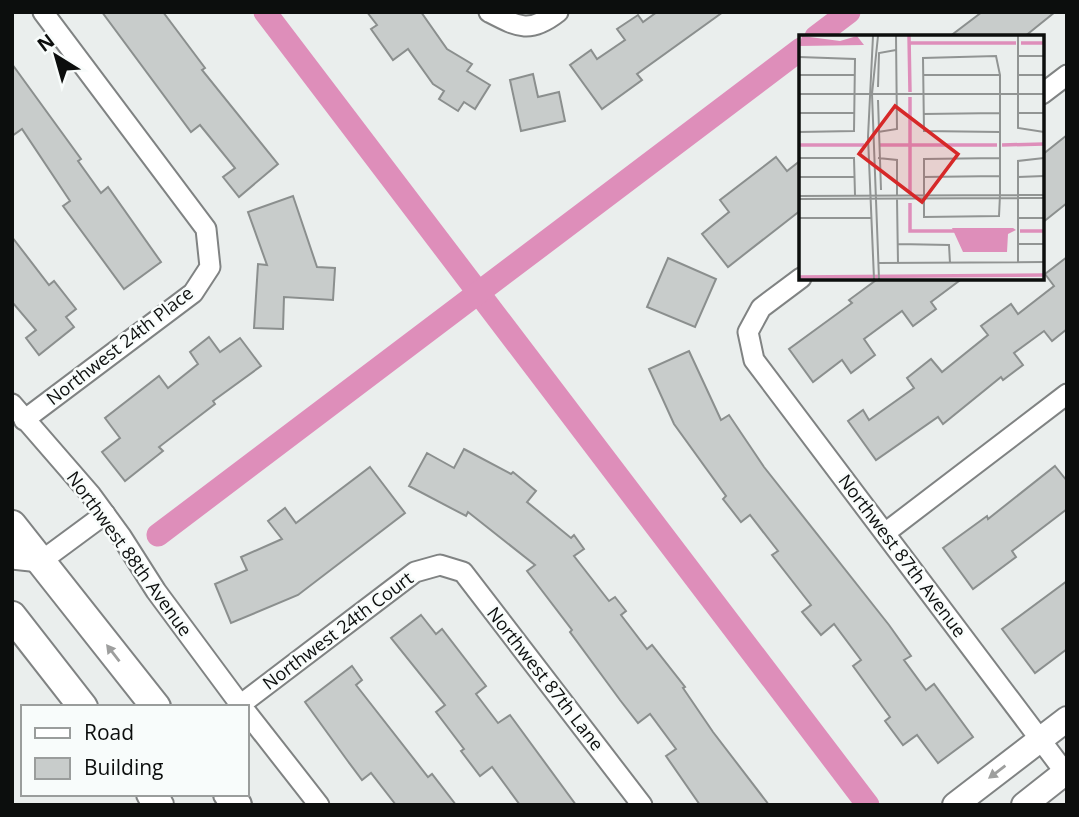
<svg xmlns="http://www.w3.org/2000/svg" width="1079" height="817" font-family="'Open Sans',sans-serif">
  <rect width="100%" height="100%" fill="#eaeeed"/>
  <g fill="none" stroke-linecap="round" stroke-linejoin="round">
    <g stroke="#de8eba" stroke-width="23">
      <path d="M265,12L868,805"/>
      <path d="M816,37L849,12"/>
      <path d="M158,535L801,49"/>
    </g>
  </g>
  <g fill="#c8cccb" stroke="#8b8f8e" stroke-width="2">
    <path d="M102,12H163L205,68L202,70L278,164L239,197L223,177L235,168L200,125L191,132Z"/>
    <path d="M367,12H421L447,49L472,64L467,71L490,85L475,109L464,102L458,111L439,99L444,91L433,84L408,49L393,60L371,29L377,25Z"/>
    <path d="M657,12H723L637,74L642,80L602,109L570,65L591,50L597,59L625,40L617,29L638,15L643,22Z"/>
    <path d="M982,12H1055L1024,37H949Z"/>
    <path d="M12,64L81,159L78,161L101,193L108,187L161,262L124,289L63,206L70,201L22,129L12,136Z"/>
    <path d="M533,74L538,97L559,92L565,121L521,131L510,80Z"/>
    <path d="M1067,135V203L1042,223V155Z"/>
    <path d="M776,157L787,171L801,160V210L728,267L702,234L729,212L720,200Z"/>
    <path d="M293,196L317,267L335,268L333,300L284,297L283,329L254,328L258,264L267,265L248,212Z"/>
    <path d="M12,237L49,285L54,281L76,309L66,317L74,327L39,355L26,338L36,330L12,302Z"/>
    <path d="M1067,257V329L1052,341L1044,331L1014,353L1023,365L1003,380L1001,377L943,424L938,417L876,460L848,421L863,410L869,420L914,388L907,378L931,359L942,372L988,335L981,326L1011,304L1018,314L1054,286L1045,274Z"/>
    <path d="M668,258L716,279L695,327L647,307Z"/>
    <path d="M879,278H963L931,302L936,309L913,326L902,311L864,339L875,355L851,373L842,360L813,382L789,349L852,303L849,300Z"/>
    <path d="M209,337L220,352L240,338L261,366L213,401L215,404L159,447L163,451L125,481L102,452L120,438L105,418L159,376L168,388L198,364L190,352Z"/>
    <path d="M689,351L721,420L729,415L764,467L889,625L911,656L904,660L926,690L934,684L973,737L938,763L917,735L903,745L885,721L890,717L853,666L861,660L834,624L821,635L802,612L811,605L772,555L778,551L750,515L741,522L723,499L726,496L674,424L649,369Z"/>
    <path d="M464,449L511,474L513,472L536,491L527,502L571,538L574,535L584,549L574,556L609,601L615,597L626,611L621,615L647,649L652,645L685,687L683,688L713,732L769,805H700L666,756L676,749L650,714L638,723L620,700L570,632L572,630L527,571L535,565L468,512L466,516L409,486L427,453L454,468Z"/>
    <path d="M1055,466L1067,481V509L1012,551L1016,557L973,589L943,548L987,516L988,519Z"/>
    <path d="M370,467L405,513L298,595L231,623L215,584L247,570L241,557L282,539L268,521L285,508L296,523Z"/>
    <path d="M1067,581V649L1035,673L1002,629Z"/>
    <path d="M421,615L436,634L442,629L486,686L476,694L498,723L510,715L576,805H520L492,767L480,776L461,751L464,749L436,712L445,705L391,638Z"/>
    <path d="M352,666L362,680L356,685L428,777L432,774L456,805H396L371,773L362,780L347,760L305,702Z"/>
  </g>
  <g fill="none" stroke-linecap="round" stroke-linejoin="round">
    <g stroke="#808383" stroke-width="23">
      <g id="minor">
        <path d="M489,12C518,27 530,34 558,12"/>
        <path d="M1042,94L1067,75"/>
        <path d="M801,278L761,308L748,332L754,360L1067,775"/>
        <path d="M12,404L91,495L121,536L156,591L242,707"/>
        <path d="M24,420L193,293L210,267L206,229L43,12"/>
        <path d="M885,533L1067,394"/>
        <path d="M12,559L40,562L105,514"/>
        <path d="M240,705L415,572L440,565L463,572L642,805"/>
        <path d="M247,713L319,805"/>
      </g>
    </g>
    <g stroke="#808383" stroke-width="28">
      <g id="tertiary">
        <path d="M955,805L1067,719"/>
        <path d="M1024,805L1067,771"/>
      </g>
    </g>
    <g stroke="#808383" stroke-width="32">
      <g id="secondary">
        <path d="M12,525L156,707"/>
        <path d="M12,616L83,707"/>
        <path d="M151,794L159,805"/>
        <path d="M228,794L237,805"/>
      </g>
    </g>
    <use href="#minor" stroke="#fff" stroke-width="19"/>
    <use href="#tertiary" stroke="#fff" stroke-width="24"/>
    <use href="#secondary" stroke="#fff" stroke-width="28"/>
  </g>
  <defs><path id="oneway-solid" d="M-6-.8H1V-3.2L6.5 0L1 3.2V.8H-6Z" transform="scale(1.75)"/></defs>
  <g fill="#9e9f9e">
    <use href="#oneway-solid" transform="translate(113 653) rotate(-128)"/>
    <use href="#oneway-solid" transform="translate(997 772) rotate(143)"/>
  </g>
  <g text-anchor="middle" stroke-width="5" stroke-linejoin="round" paint-order="stroke">
    <g font-size="18" fill="#0c0e0d" stroke="#f8fcfb">
      <text transform="translate(120 346) rotate(-38)" y="6">Northwest 24th Place</text>
      <text transform="translate(129 554) rotate(54)" y="6">Northwest 88th Avenue</text>
      <text transform="translate(902 556) rotate(53)" y="6">Northwest 87th Avenue</text>
      <text transform="translate(338 631) rotate(-37)" y="6">Northwest 24th Court</text>
      <text transform="translate(545 679) rotate(52)" y="6">Northwest 87th Lane</text>
    </g>
  </g>
  <g transform="translate(799 35)">
    <rect width="245" height="245" fill="#eaeeed"/>
    <path d="M3,1L41,6L58,1L65,10L0,11ZM153,193H214L217,195L209,199L208,217H164Z" fill="#de8eba"/>
    <path fill="none" stroke="#de8eba" stroke-width="3.5" d="M110,1L111,57M110,8H217M222,8H245M111,62V158M0,110H65M81,110H198M203,110L245,109M111,168V196H158M221,196H245M0,242L245,240"/>
    <path fill="none" stroke="#919493" stroke-width="2" d="M74,1L69,102L75,244M79,1L73,59L80,244M219,1V93L245,97M219,21H245M0,22L56,24L55,96L0,97M0,40H56M124,40H201M219,40H245M79,52L80,18L97,15M0,59H245M79,65L82,155M0,78H56M219,78H245M124,79L201,78M79,97L98,94L97,1M0,123H55L56,160M79,123L98,125V161M201,123L125,124V182L200,181L201,160V40L197,21L124,23L125,96L201,97M0,142H56M124,142L201,141M219,142L245,141M0,161L245,160M0,164L245,163M98,164L99,228M0,183H73M219,183H245M99,209L150,210L151,228M219,209H245M219,227V126L245,123M79,228L245,227"/>
    <path fill="#d62828" fill-opacity="0.15" stroke="#d62828" stroke-width="3.5" d="M96,71L159,119L123,167L60,119Z"/>
    <rect width="245" height="245" fill="none" stroke="#0c0e0d" stroke-width="3.5"/>
  </g>
  <rect width="1079" height="817" fill="none" stroke="#0c0e0d" stroke-width="28"/>
  <rect x="21" y="705" width="228" height="91" fill="#f8fcfb" stroke="#9a9d9c" stroke-width="2"/>
  <rect x="35" y="728" width="35" height="10" fill="#ffffff" stroke="#9a9d9c" stroke-width="2"/>
  <text x="84" y="740" font-size="21" fill="#0c0e0d">Road</text>
  <rect x="35" y="758" width="35" height="21" fill="#c8cccb" stroke="#9a9d9c" stroke-width="2"/>
  <text x="84" y="775" font-size="21" fill="#0c0e0d">Building</text>
  <g transform="translate(56 56) rotate(323)" stroke="#f8fcfb" stroke-width="5" paint-order="stroke">
  <path d="M0-5L12 26L0 18L-12 26Z" fill="#0c0e0d"/>
  <text y="-10" font-size="19" font-weight="bold" text-anchor="middle" fill="#0c0e0d">N</text>
  </g>
</svg>
